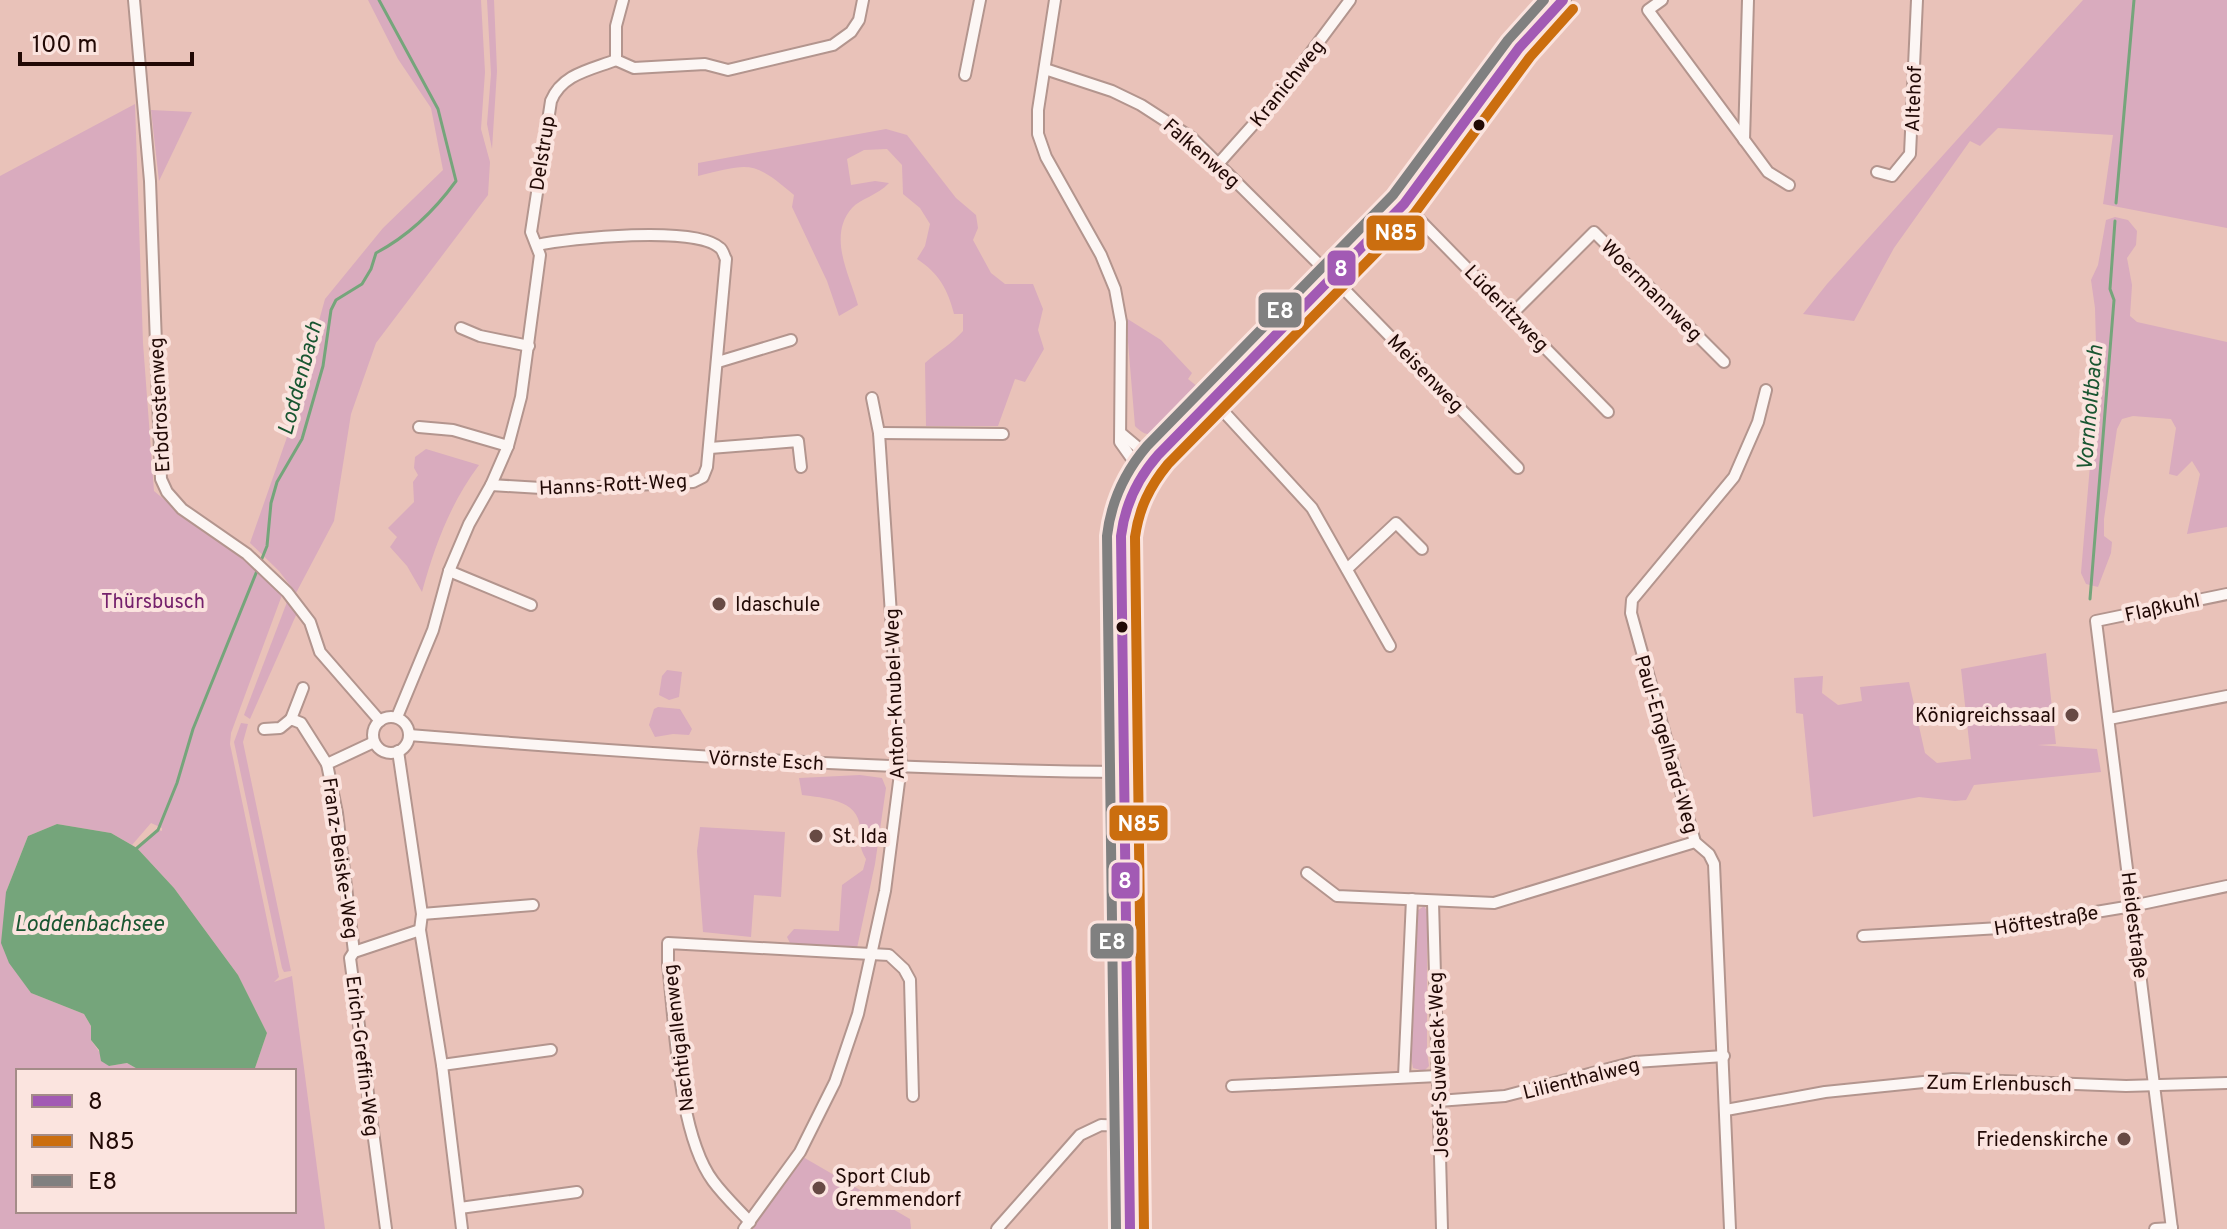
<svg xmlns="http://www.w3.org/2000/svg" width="2227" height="1229" font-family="Overpass,sans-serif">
  <rect width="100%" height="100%" fill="#e9c2b9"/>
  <g fill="#d9abbe" fill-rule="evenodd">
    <path d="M368,0H481L485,72L481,129L490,162L488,195L376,343L351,414L334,521L296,593L279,571L250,543L286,440L325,299L383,228L443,170L431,108L398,59Z"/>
    <path d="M487,0H494L497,71L492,149L487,124L491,74Z"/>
    <path d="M2083,0H2227V228L2103,204L2113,135L1998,128L1980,146L1970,141L1894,248L1854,321L1803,314L1827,284Z"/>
    <path d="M135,104L143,343L154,491L203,532L239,555L282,595L231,733L230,744L279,977L274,982L292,976L325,1229H0V176ZM151,823L162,828V831L158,830L137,848L174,888L238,975L267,1033L254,1071H294V1211H18V1071H141L127,1063L109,1066L91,1040V1026L84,1014L31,993L9,962L6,892L28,836L57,824L111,833L132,845Z"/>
    <path d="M151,110L192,112L159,181Z"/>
    <path d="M886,129L907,135L956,198L976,215L978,228L973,240L991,273L1005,284H1033L1043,309L1038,330L1044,349L1025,382L1015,379L998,426H926L925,363C938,351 952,344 963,331V314H954C948,290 939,273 917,259L925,246L930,224L920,208L903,194L902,165L887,149L864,150L847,159L851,185L875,181L889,183C878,195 860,199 852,208C827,236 850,276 858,305L839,316L827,281L792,207L794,195C752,159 750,164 698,176V163Z"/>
    <path d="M2115,217L2128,220L2137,231L2136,245L2127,258L2132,285L2130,316L2137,322L2227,342V527L2187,534L2200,474L2192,461L2177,476L2169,474L2176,428L2171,419L2133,416L2122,419L2117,429L2104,519V536L2112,542L2111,553L2098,587L2086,584L2081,573L2097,381L2095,308L2091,280L2098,265L2106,220Z"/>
    <path d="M1126,318L1161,340L1192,373L1188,379L1198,387L1160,432C1149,437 1143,434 1135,426Z"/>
    <path d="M426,449L479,465C450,504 435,545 422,592L407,566L390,547L397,537L388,528L414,502L413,482L418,475L414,468L415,457Z"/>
    <path d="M287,602L297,613L250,719L244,715Z"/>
    <path d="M2046,653L2056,744L2037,745L2097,749L2101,772L1974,785L1966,800L1955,801L1919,797L1813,817L1803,714L1796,713L1794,678L1823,676L1822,693L1838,705L1862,701L1860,687L1909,682L1925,753L1937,763L1971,759L1961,669Z"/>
    <path d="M667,670L682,672L679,697L669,700L659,695L662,676Z"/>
    <path d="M658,707L680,709L692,729L689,735L673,734L655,737L649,725L654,709Z"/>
    <path d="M241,723L248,724L243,742L291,971L284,972L282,968L234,742Z"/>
    <path d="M860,775L882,778L886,788L875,864L857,948L790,943L787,937L794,929L839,931L842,885L863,870L866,859C859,847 860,842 860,828C859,799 823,798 802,795L799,778Z"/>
    <path d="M700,827L785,832L781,897L754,895L751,937L703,932L697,851Z"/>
    <path d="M1424,906L1427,911V1052L1429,1066L1424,1071L1413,1068L1411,1058L1417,911Z"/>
    <path d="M803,1157L910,1219L911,1229H752Z"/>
  </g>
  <path fill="#75a57b" d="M57,824L111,833L137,848L174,888L238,975L267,1033L254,1071H141L127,1063L109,1066L101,1061L99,1050L91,1040V1026L84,1014L31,993L9,963L1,943L6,892L28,836Z"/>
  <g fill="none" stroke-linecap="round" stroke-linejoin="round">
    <g stroke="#75a57b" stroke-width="3">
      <path d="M2116,203L2134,0"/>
      <path d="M2090,599L2114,300L2110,289L2115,221"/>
      <path d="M137,848L158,830L177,783L193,729L267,546L271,503L277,482L302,439L323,366L331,310L336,300L362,284L371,269L376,253C408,236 435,210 456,181L438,109L379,0"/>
    </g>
    <g stroke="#b3958e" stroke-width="14">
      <g id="street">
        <path d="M134,0L150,181L161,479L167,492L182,509L247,554L287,592L310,622L320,652L380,721"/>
        <path d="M1055,0L1038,110V134L1046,157L1101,255L1115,289L1121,322L1120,442L1142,473"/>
        <path d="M1662,0L1648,10L1768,172L1789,185"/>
        <path d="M616,60L634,68L705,64L728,70L833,45L851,32L859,20L863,0"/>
        <path d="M1045,69L1112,91L1141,105L1192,138L1342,287L1518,468"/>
        <path d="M965,75L980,0"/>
        <path d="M1744,140L1748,0"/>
        <path d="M1219,163L1277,98L1350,0"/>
        <path d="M1877,172L1892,176L1910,154L1917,0"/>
        <path d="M1404,204L1608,412"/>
        <path d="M1512,314L1594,232L1724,362"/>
        <path d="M461,328L480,336L529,346"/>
        <path d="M718,362L791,340"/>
        <path d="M1213,400L1312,508L1390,646"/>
        <path d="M419,427L453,430L508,446"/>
        <path d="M879,433L1003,434"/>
        <path d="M1122,434L1153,460"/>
        <path d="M710,448L798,441L801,467"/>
        <path d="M491,485L558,489L693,482L703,477L707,467L726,259C724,256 723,250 720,248C696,225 570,238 537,245"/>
        <path d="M1347,569L1396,523L1422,549"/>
        <path d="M449,571L531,605"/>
        <path d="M397,717L433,630L449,571L469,524L491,485L508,446L521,397L540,255L531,232L551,101C562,74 590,70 616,60V26L623,0"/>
        <circle cx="391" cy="735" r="18"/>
        <path d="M291,719L303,688"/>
        <path d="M2109,719L2227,696"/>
        <path d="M264,729L280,728L291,719L301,723L327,764"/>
        <path d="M409,735C647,754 885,770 1124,772"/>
        <path d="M398,751L422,914L420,930L442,1065L462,1229"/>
        <path d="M1307,873L1337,896L1494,903L1695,842"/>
        <path d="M1433,902L1442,1229"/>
        <path d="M422,914L533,905"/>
        <path d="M1863,936L2000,928L2132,906L2227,886"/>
        <path d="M354,952L337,813L327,764L374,742"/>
        <path d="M442,1065L551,1050"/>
        <path d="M1404,1077L1412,899"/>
        <path d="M1232,1086L1438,1076"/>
        <path d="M1438,1101L1505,1096L1635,1062L1724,1056"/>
        <path d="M1726,1110L1825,1092L1953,1079L2126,1086L2227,1083"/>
        <path d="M460,1208L577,1192"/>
        <path d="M750,1222C738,1209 724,1196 713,1181C678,1134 675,1023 668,964V943L889,955L904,969L910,980L913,1096"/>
        <path d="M386,1229L350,958L354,952L420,930"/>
        <path d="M744,1229L800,1152L835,1082L858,1014L885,891L901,766L879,433L872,398"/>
        <path d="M997,1229L1080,1135L1101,1125L1128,1126"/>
        <path d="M1730,1229L1714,864L1709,854L1695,842L1631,613L1632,600L1734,477L1758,422L1766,390"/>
        <path d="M2155,1229L2172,1228"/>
        <path d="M2172,1229L2096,621L2227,594"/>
      </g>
    </g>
    <g stroke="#b3958e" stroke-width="18">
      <path id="secondary" d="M1130,1229L1121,536C1124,504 1136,479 1158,455L1404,204L1519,48L1563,0"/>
    </g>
    <use href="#street" stroke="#fcf6f4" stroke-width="10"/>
    <use href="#secondary" stroke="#fcf6f4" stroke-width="14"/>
    <g stroke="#fbe4df" stroke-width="16">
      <path id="bus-1" d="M1130,1229L1121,536C1125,504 1137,479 1158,455L1404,204L1519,48L1563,0"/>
    </g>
    <g stroke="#fbe4df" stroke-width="16">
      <path id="bus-2" d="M1144,1229L1135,537C1139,508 1150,486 1168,464L1414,214L1530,57L1573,9"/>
    </g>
    <g stroke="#fbe4df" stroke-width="16">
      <path id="bus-3" d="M1116,1229L1107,536C1111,501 1124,473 1147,446L1393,195L1508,40L1544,0"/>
    </g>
    <use href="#bus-1" stroke="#a25ab4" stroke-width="10"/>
    <use href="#bus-2" stroke="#cb6e0f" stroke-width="10"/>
    <use href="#bus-3" stroke="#808080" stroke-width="10"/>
  </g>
  <g fill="#210905" stroke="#fbe4df" stroke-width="3">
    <circle cx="1479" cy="125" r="7"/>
    <circle cx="1122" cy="627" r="7"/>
  </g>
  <g fill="#674a44" stroke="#fbe4df" stroke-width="3">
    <circle cx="719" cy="604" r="8"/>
    <circle cx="2072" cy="715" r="8"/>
    <circle cx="816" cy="836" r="8"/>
    <circle cx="2124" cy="1139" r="8"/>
    <circle cx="819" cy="1188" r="8"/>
  </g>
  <g text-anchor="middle" stroke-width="8" stroke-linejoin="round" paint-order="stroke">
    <g font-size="20" fill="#210905" stroke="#fbe4df">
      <text transform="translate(1287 83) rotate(-51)" y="7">Kranichweg</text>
      <text transform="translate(1913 99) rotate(-88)" y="7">Altehof</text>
      <text transform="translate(542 153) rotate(-81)" y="7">Delstrup</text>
      <text transform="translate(1202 153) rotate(41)" y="7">Falkenweg</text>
      <text transform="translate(1652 290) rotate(45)" y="7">Woermannweg</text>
      <text transform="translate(1507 308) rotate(46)" y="7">Lüderitzweg</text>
      <text transform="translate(1426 373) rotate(46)" y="7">Meisenweg</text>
      <text transform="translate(159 405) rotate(-93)" y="7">Erbdrostenweg</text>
      <text transform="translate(613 484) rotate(-3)" y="7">Hanns-Rott-Weg</text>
      <text transform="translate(2162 607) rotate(-12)" y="7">Flaßkuhl</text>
      <text transform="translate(894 694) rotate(-92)" y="7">Anton-Knubel-Weg</text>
      <text transform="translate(1667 744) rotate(74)" y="7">Paul-Engelhard-Weg</text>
      <text transform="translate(766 760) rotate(3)" y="7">Vörnste Esch</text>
      <text transform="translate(341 858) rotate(82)" y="7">Franz-Beiske-Weg</text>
      <text transform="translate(2046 920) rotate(-9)" y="7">Höftestraße</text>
      <text transform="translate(2135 925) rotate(83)" y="7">Heidestraße</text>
      <text transform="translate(678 1038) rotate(-97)" y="7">Nachtigallenweg</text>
      <text transform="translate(363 1056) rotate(83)" y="7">Erich-Greffin-Weg</text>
      <text transform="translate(1438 1065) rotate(-92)" y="7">Josef-Suwelack-Weg</text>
      <text transform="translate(1581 1078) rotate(-14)" y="7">Lilienthalweg</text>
      <text transform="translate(1999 1083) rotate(1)" y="7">Zum Erlenbusch</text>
    </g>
    <g font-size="20" fill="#75216c" stroke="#fbe4df">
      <text x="153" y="608">Thürsbusch</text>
    </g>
    <g font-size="20" fill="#210905" stroke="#fbe4df" text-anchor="start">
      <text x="735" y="611">Idaschule</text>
      <text x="2056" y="722" text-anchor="end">Königreichssaal</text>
      <text x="832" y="843">St. Ida</text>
      <text x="2108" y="1146" text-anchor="end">Friedenskirche</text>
      <text x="835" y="1183">Sport Club<tspan x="835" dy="23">Gremmendorf</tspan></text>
    </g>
    <g font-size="22" font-style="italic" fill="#195631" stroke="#fbe4df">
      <text transform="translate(299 378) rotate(-75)" y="8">Loddenbach</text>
      <text transform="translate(2089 408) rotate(-85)" y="8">Vornholtbach</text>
      <text x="89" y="931">Loddenbachsee</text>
    </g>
  </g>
  <g stroke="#fbe4df" stroke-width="3">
    <rect x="1365" y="214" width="61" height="38" rx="8" fill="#cb6e0f"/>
    <rect x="1326" y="249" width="31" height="38" rx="8" fill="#a25ab4"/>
    <rect x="1257" y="291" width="46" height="38" rx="8" fill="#808080"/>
    <rect x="1108" y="804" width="61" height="38" rx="8" fill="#cb6e0f"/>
    <rect x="1110" y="861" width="31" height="39" rx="8" fill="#a25ab4"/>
    <rect x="1089" y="922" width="46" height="38" rx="8" fill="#808080"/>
  </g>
  <g font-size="22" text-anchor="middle" font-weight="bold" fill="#fff">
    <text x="1396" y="240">N85</text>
    <text x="1341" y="276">8</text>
    <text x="1280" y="318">E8</text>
    <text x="1139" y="831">N85</text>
    <text x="1125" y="888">8</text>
    <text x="1112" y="949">E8</text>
  </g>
  <rect x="16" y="1069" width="280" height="144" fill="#fbe4df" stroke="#a48c88" stroke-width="2"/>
  <rect x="32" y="1095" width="40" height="12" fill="#a25ab4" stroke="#a48c88" stroke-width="2"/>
  <text x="88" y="1109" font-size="24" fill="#210905">8</text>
  <rect x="32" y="1135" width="40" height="12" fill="#cb6e0f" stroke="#a48c88" stroke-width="2"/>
  <text x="88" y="1149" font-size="24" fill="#210905">N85</text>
  <rect x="32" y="1175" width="40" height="12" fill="#808080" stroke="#a48c88" stroke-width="2"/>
  <text x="88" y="1189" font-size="24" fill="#210905">E8</text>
  <path d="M20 52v12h172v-12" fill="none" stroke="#210905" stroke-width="4"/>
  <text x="32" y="52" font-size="24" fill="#210905" stroke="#fbe4df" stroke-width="6" paint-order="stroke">100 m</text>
</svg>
